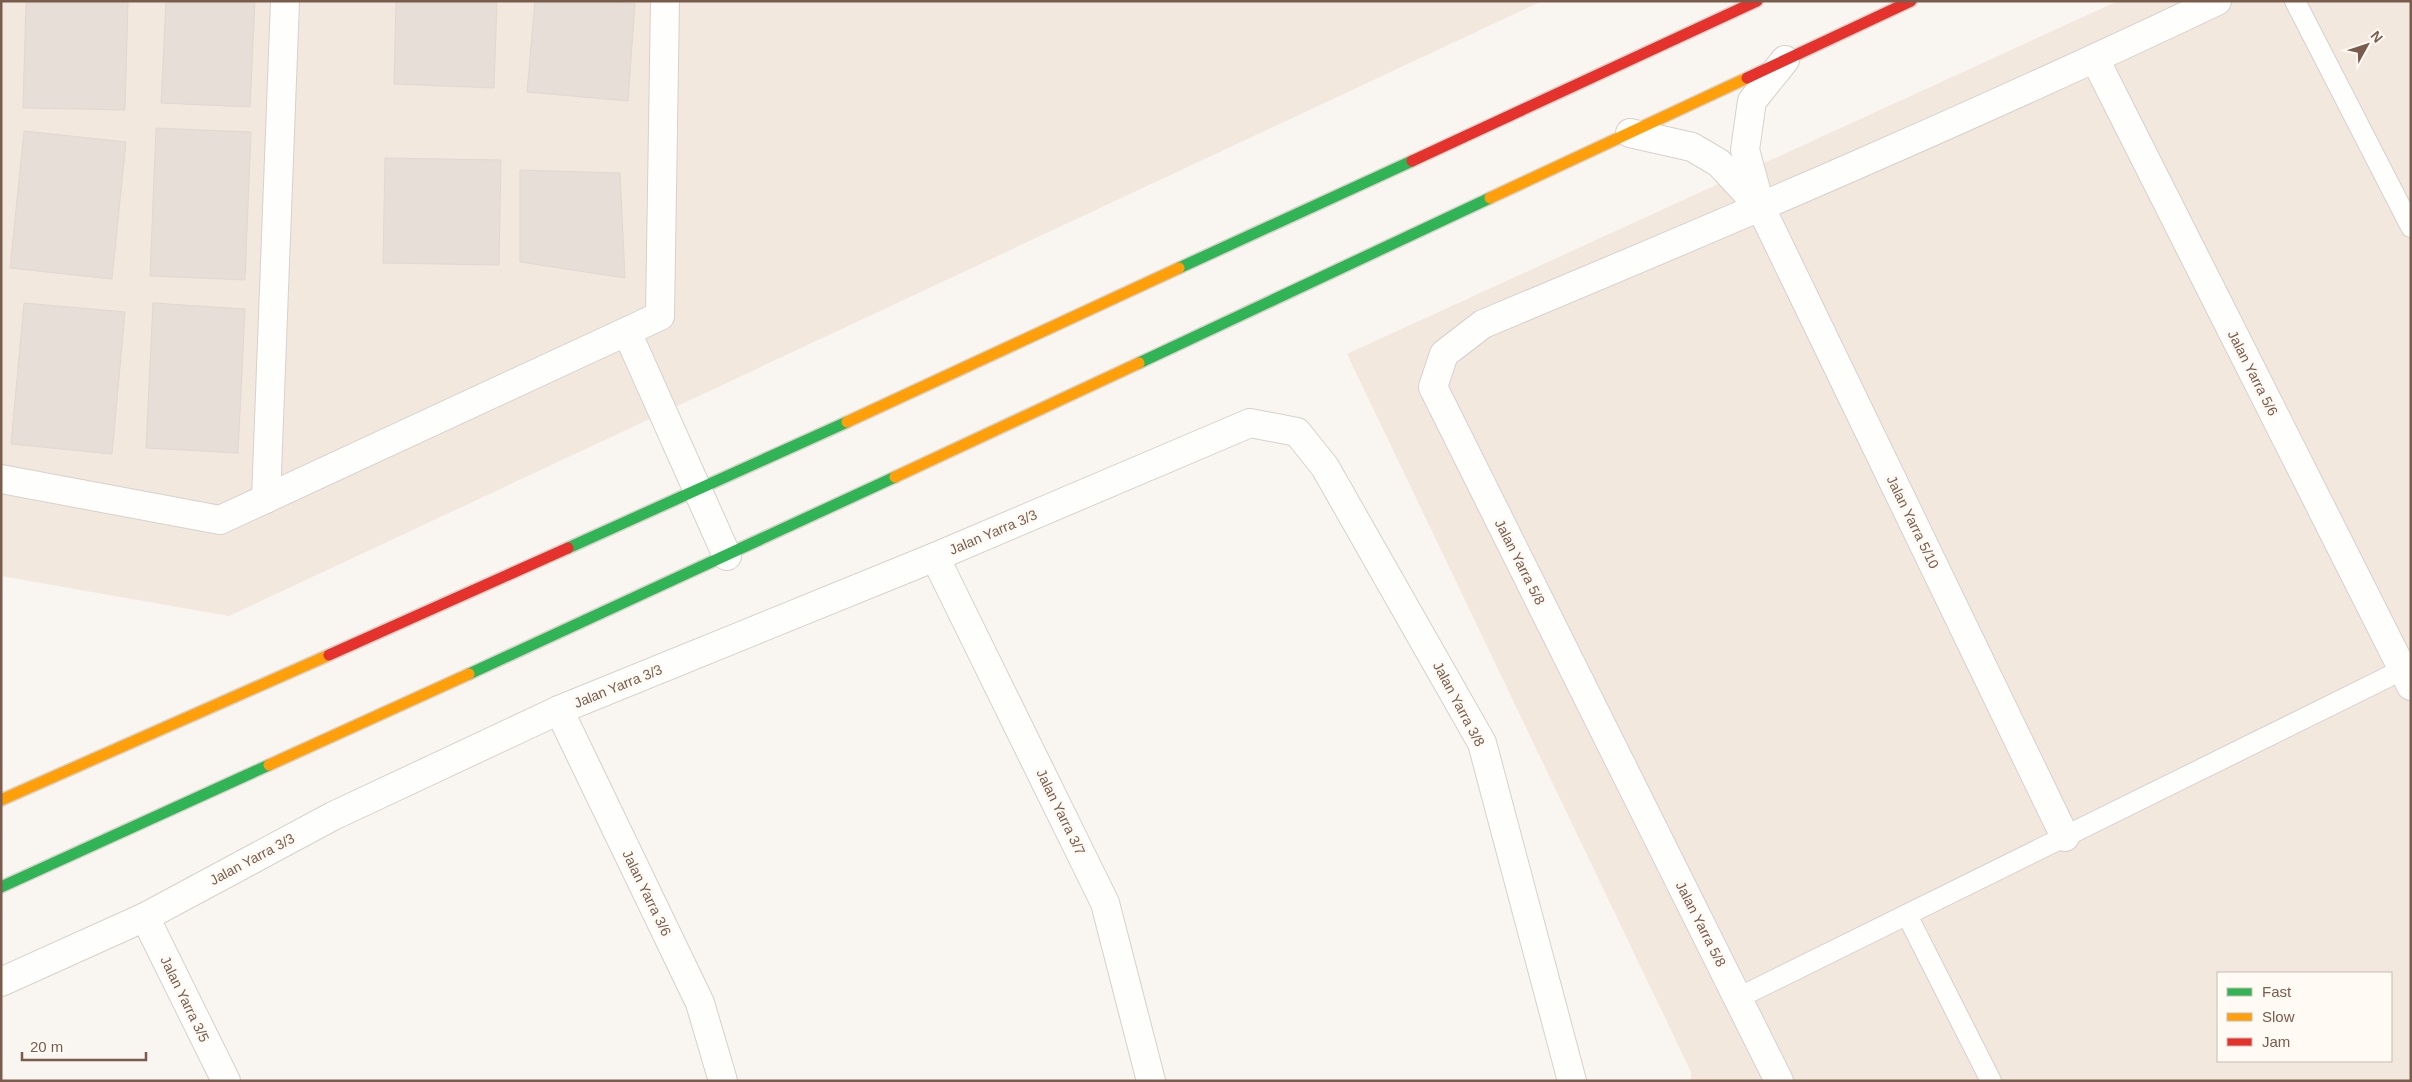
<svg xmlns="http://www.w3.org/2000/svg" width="2412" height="1082" font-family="Arial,sans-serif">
  <rect width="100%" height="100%" fill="#f9f5f0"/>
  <g fill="#f2e8de" fill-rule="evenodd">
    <path d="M1,1H1542L229,616L1,576Z"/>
    <path d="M2118,1H2411V1081H1691V1072L1347,354ZM2218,973H2391V1061H2218Z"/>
  </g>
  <g fill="#e6ded7" stroke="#e2d8d2">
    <path d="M26,1H128L125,110L23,108Z"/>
    <path d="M166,1H255L250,107L161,103Z"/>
    <path d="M396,1H497L494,88L394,84Z"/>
    <path d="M535,1H604L635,4L628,101L527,92Z"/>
    <path d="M156,128L251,132L245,280L150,276Z"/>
    <path d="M24,131L126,142L112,279L10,268Z"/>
    <path d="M385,158L501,160L499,265L383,263Z"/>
    <path d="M520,170L620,173L625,278L520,262Z"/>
    <path d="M24,303L125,312L112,454L11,444Z"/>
    <path d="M153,303L245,309L238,453L146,448Z"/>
  </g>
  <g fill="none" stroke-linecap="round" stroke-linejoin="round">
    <g stroke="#d7d1cb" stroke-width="22">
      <g id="lane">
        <path d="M2295,1L2411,227"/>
        <path d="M1907,915L1991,1081"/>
        <path d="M1738,998L2402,670"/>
      </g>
    </g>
    <g stroke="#d7d1cb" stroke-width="30">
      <g id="street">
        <path d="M2095,59L2411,686"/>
        <path d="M1785,60L1752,101L1745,150L1761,208L2065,837"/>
        <path d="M1630,133L1692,147L1719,163L1758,205"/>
        <path d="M627,332L727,556"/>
        <path d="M1,479L220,520L660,316L665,1"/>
        <path d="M266,499L285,1"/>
        <path d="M935,557L1105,903L1151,1081"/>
        <path d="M559,710L700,1003L723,1081"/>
        <path d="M145,917L226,1081"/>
        <path d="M1,982L145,917L333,816L559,710L935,557L1250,423L1297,432L1325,467L1482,743L1572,1081"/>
        <path d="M1779,1081L1433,387L1444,354L1483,324C1730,221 1975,116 2217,1"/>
      </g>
    </g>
    <g stroke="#d9d2cb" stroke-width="14">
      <g id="fast">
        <path d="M1179,268L1412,161"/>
        <path d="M1139,363L1490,198"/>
        <path d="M568,548L847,422"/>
        <path d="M469,674L895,477"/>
        <path d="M1,887L269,765"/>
      </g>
    </g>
    <g stroke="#d9d2cb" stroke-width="14">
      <g id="slow">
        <path d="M1490,198L1747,78"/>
        <path d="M847,422L1179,268"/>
        <path d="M895,477L1139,363"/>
        <path d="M269,765L469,674"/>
        <path d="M1,800L329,655"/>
      </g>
    </g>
    <g stroke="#d9d2cb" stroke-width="14">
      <g id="jam">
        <path d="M1747,78L1911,1"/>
        <path d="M1412,161L1757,1"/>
        <path d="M329,655L568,548"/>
      </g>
    </g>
    <use href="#lane" stroke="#fefefd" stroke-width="20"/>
    <use href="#street" stroke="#fefefd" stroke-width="28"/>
    <use href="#fast" stroke="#30b455" stroke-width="11"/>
    <use href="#slow" stroke="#ff9f0a" stroke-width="11"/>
    <use href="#jam" stroke="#e5322d" stroke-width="11"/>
  </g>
  <g text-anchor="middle" stroke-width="5" stroke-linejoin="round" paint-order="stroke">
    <g font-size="14" fill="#7a5c4d" stroke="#fffaf3">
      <text transform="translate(2253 373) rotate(63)" y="5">Jalan Yarra 5/6</text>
      <text transform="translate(1913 522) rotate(64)" y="5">Jalan Yarra 5/10</text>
      <text transform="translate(993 532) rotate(-23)" y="5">Jalan Yarra 3/3</text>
      <text transform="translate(1520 562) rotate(63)" y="5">Jalan Yarra 5/8</text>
      <text transform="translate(618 686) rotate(-22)" y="5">Jalan Yarra 3/3</text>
      <text transform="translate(1459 704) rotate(62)" y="5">Jalan Yarra 3/8</text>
      <text transform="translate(1061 812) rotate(64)" y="5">Jalan Yarra 3/7</text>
      <text transform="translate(252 859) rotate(-28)" y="5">Jalan Yarra 3/3</text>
      <text transform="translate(647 893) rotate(64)" y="5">Jalan Yarra 3/6</text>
      <text transform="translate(1701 924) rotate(63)" y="5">Jalan Yarra 5/8</text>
      <text transform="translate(185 999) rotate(64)" y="5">Jalan Yarra 3/5</text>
    </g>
  </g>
  <rect width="2412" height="1082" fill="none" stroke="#7a5c4d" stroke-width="5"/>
  <rect x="2217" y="972" width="175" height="90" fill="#fffaf3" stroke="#cabbb1"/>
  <rect x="2227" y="988" width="25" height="8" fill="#30b455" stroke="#cabbb1"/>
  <text x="2262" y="997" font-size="15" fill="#7a5c4d">Fast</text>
  <rect x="2227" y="1013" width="25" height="8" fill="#ff9f0a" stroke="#cabbb1"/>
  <text x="2262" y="1022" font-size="15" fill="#7a5c4d">Slow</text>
  <rect x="2227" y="1038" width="25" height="8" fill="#e5322d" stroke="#cabbb1"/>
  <text x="2262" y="1047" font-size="15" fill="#7a5c4d">Jam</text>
  <g transform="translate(2367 45) rotate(50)" stroke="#fffaf3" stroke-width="4" paint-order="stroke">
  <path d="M0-4L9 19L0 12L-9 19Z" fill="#7a5c4d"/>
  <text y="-8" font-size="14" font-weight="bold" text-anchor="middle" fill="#7a5c4d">N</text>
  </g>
  <path d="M22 1052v8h124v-8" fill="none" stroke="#7a5c4d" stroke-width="2.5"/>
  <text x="30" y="1052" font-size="15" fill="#7a5c4d" stroke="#fffaf3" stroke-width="4" paint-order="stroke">20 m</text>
</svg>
